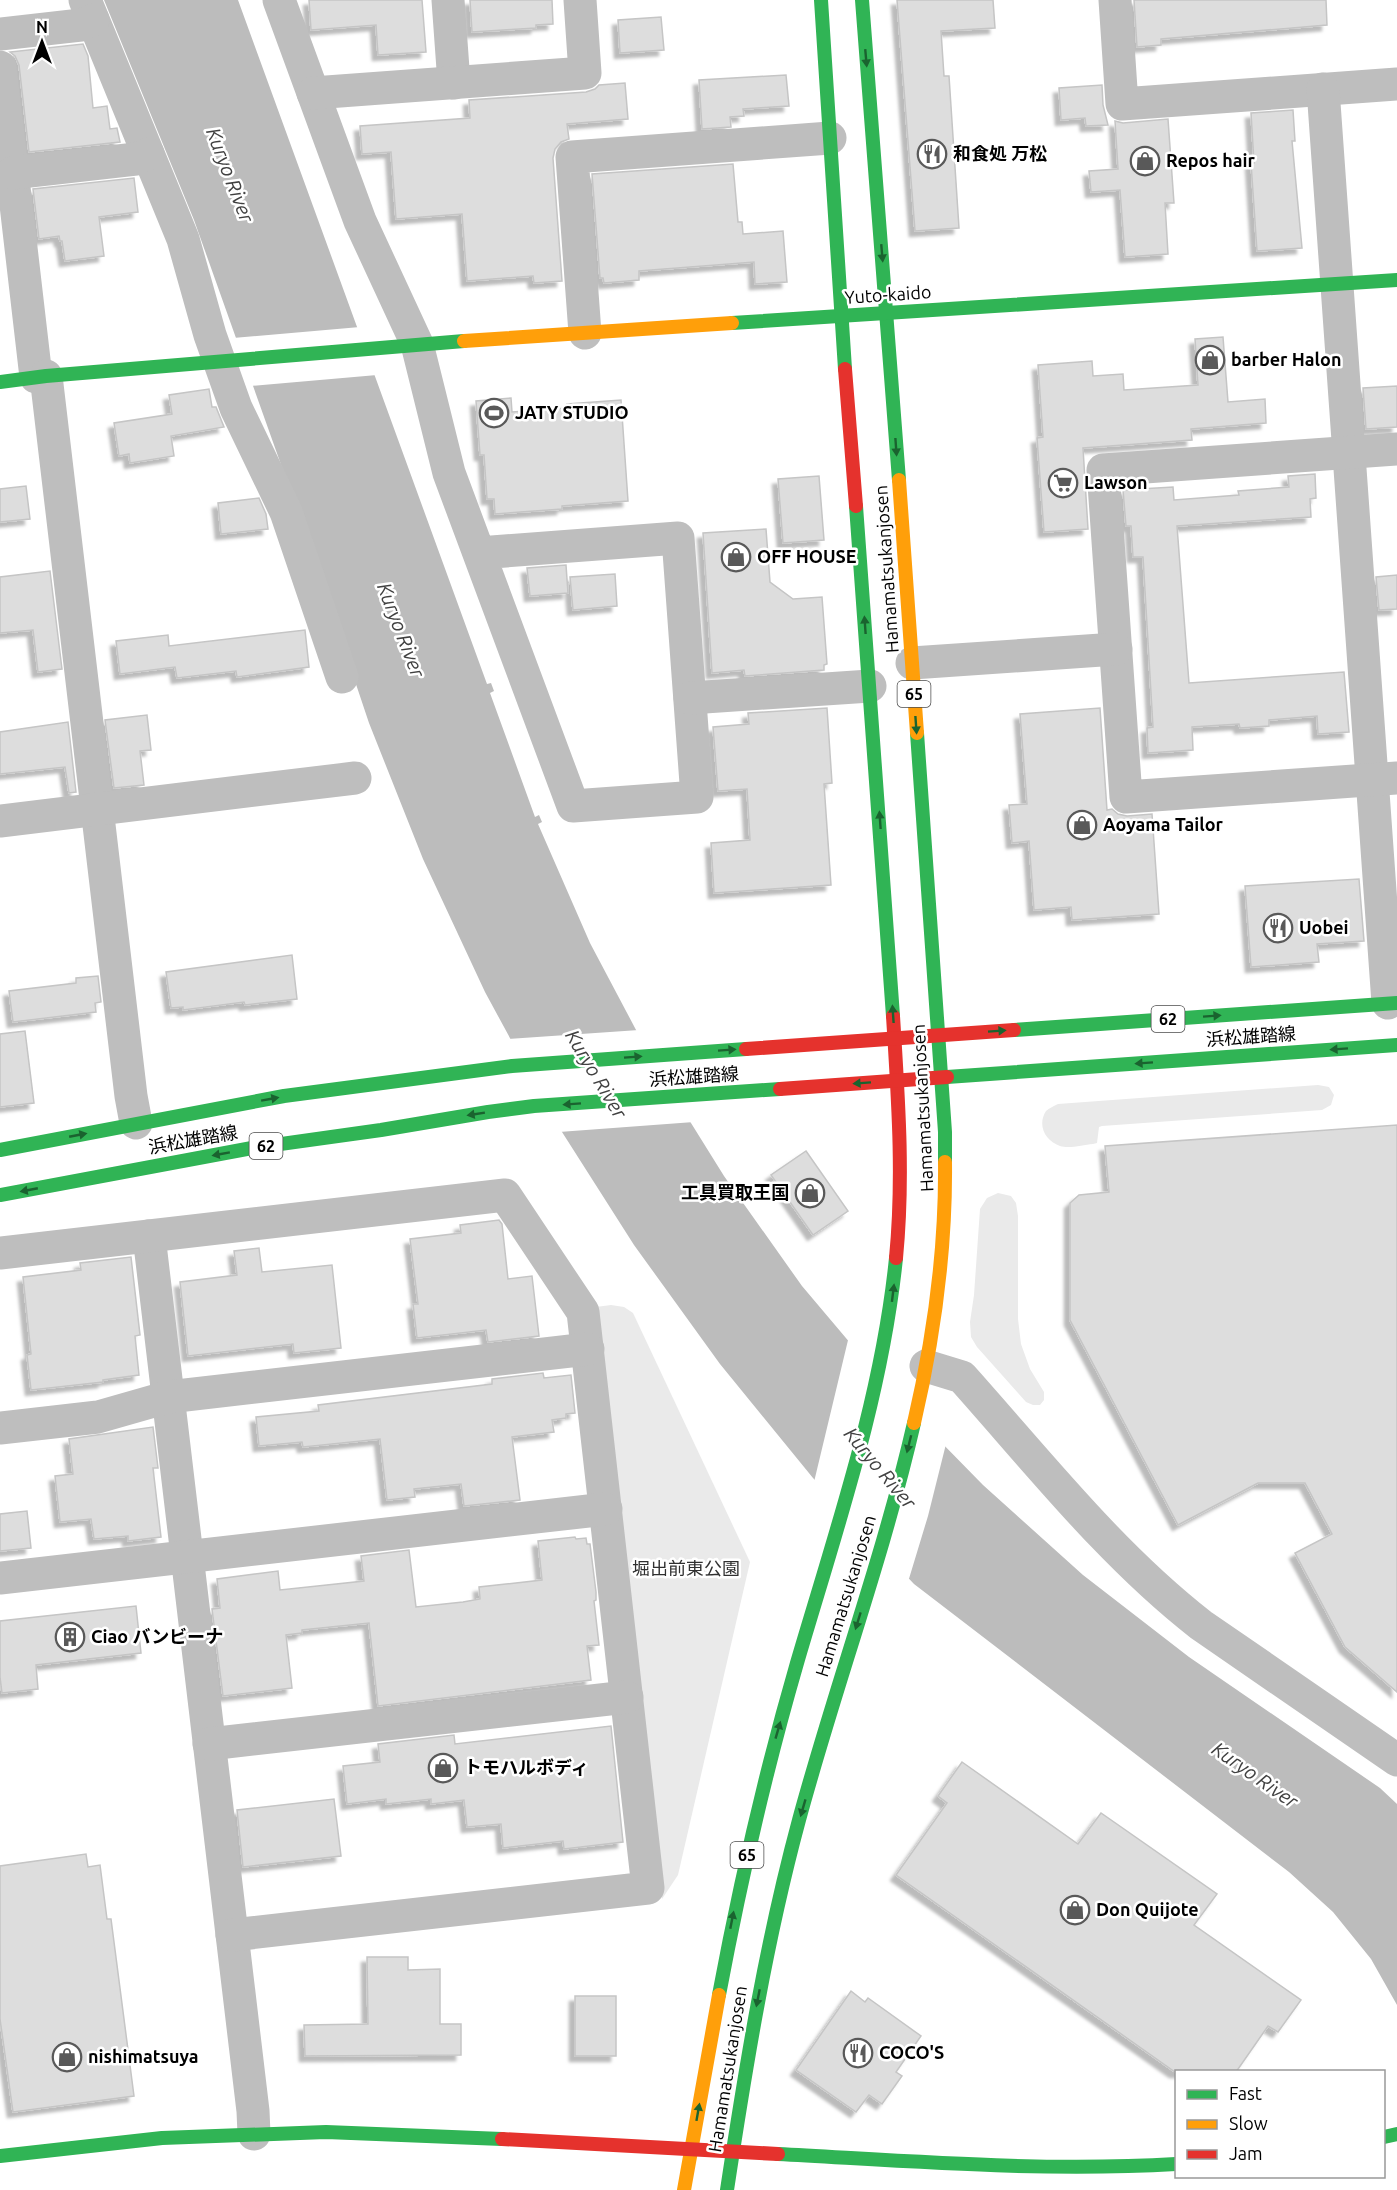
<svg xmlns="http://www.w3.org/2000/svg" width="1397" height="2190" font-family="Ubuntu,'Noto Sans JP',sans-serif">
  <defs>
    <filter id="shadow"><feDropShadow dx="-5.5" dy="5.5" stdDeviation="1.5" flood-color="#0004"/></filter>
  </defs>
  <rect width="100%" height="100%" fill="#fff"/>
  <g fill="#eaeaea">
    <path d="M1318,1085L1329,1087L1334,1095L1331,1105L1322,1110L1102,1126L1099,1127L1097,1143L1093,1144C1083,1145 1069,1149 1060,1146C1045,1141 1037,1125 1046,1111C1049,1108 1054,1106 1058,1104Z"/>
    <path d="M998,1193L1011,1196L1016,1203L1018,1216V1319L1021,1344L1030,1369L1044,1392V1400L1040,1405H1033L1026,1402L977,1347L971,1337L970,1322L974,1295L980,1209L987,1198Z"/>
    <path d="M611,1305L624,1307L633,1313L750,1562L678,1875L662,1899L596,1307Z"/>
  </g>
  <path fill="#bcbcbc" d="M104,0H238L487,684L491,683L494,691L490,693L535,817L539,815L542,822L538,824L590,943L653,1062L724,1176L802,1286L889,1389L983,1485L1083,1575L1189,1657L1380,1788L1397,1804V2005L1371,1959L1333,1912L1289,1872L914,1584L813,1478L720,1364L634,1245L555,1121L485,992L423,859L369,723L305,532L194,220Z"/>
  <g fill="#fff">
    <path d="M360,327L377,375L250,386L233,338Z"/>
    <path d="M639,1030L655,1061L694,1122L559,1132L507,1039Z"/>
    <path d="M849,1336L891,1387L946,1444L928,1516L908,1582L814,1482Z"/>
  </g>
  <g fill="#ddd" stroke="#c5c5c5" stroke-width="1.5" filter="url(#shadow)">
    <path d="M309,0H422L426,52L378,55L376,25L311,30Z"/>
    <path d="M470,0H552L553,24L536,25V28L472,32Z"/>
    <path d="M897,0H993L995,28L941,31L944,76H949L959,228L915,231Z"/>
    <path d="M1134,0H1326L1327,25L1161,39V45L1137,47Z"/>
    <path d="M661,17L664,50L620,53L618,20Z"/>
    <path d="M83,44L88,56L93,108L107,106L110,129L117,128L120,142L29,152L19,65L15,56L10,52Z"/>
    <path d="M786,75L789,106L743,109L744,116L730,117L731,127L702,129L699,80Z"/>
    <path d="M625,83L628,119L567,124L569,139L561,142L555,149L553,158L562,281L534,283L533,276L467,281L462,214L396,219L391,152L362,154L360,126L470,118L469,100L586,92L595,89L599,85Z"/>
    <path d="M1102,85L1103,105L1108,125L1086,126L1085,118L1061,120L1059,88Z"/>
    <path d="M1293,110L1295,141H1292L1302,248L1257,251L1251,163H1254L1251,113Z"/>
    <path d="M1168,119L1174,203H1165L1168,254L1125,257L1120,190L1091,192L1089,171L1118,169L1115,121L1123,123Z"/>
    <path d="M733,164L738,222H742L743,234L783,231L787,282L755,284L754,262L639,271V280L604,283L603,278H600L592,174Z"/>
    <path d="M134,178L138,212L99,217L104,256L65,261L62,241H60L59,236L39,239L33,189Z"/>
    <path d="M1223,337L1228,402L1265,399L1266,423L1191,429L1192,440L1083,448L1088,529L1044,532L1037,438L1043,437L1038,365L1092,361L1093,376L1123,374L1124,390L1198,385L1195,339Z"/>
    <path d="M1397,386V427L1366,429L1363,388Z"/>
    <path d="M209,389L212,407H216L224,427L171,436L174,456L130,463L129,454L119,456L114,423L172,414L169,395Z"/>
    <path d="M511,398L512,412L567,408V404L621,400L628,501L562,506V509L495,514L494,499H487L484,455H480L476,401Z"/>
    <path d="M1315,474L1316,498L1310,499L1311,517L1177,526L1189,683L1344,672L1349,732L1318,734L1317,716L1269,720V726L1240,728L1239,724L1192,727L1193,750L1148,753L1147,728L1153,727L1143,557H1133L1131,526H1126L1123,490L1173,487L1174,500L1239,495L1238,491L1289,487L1288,476Z"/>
    <path d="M819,476L824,540L783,543L778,479Z"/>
    <path d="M26,486L30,519L0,522V489Z"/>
    <path d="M259,498L266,514L268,529L221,534L218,503Z"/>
    <path d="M766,529L770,582L793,599L822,597L827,664L824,665V670L745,676L744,670L712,673L703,533Z"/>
    <path d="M566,565L568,593L530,596L527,568Z"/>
    <path d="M50,571L62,669L38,672L33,630L0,633V577Z"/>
    <path d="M615,574L617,606L573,610L570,577Z"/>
    <path d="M1397,575V609L1379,610L1376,577Z"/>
    <path d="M305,630L309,667L237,677L236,671L177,678L175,667L120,674L116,641L168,635L169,646Z"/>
    <path d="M827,708L832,783L824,784L831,885L714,893L711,843L750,840L747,789L718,791L713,727L749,724L748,713Z"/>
    <path d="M1100,708L1107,810L1112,809L1118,814L1127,816L1152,814L1159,914L1072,920L1071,907L1034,910L1029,841L1012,843L1009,805L1027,804L1020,714Z"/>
    <path d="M147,715L151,750L140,751L144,785L114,788L105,720Z"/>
    <path d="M68,722L76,792L69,793L65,767L0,774V732Z"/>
    <path d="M1359,879L1364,941L1317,944L1319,962L1251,967L1245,886Z"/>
    <path d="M292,955L297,999L245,1005L244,1002L183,1010V1007L171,1008L166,972Z"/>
    <path d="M98,976L101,1002L95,1003L96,1012L13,1022L9,991L76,983V978Z"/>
    <path d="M25,1031L34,1103L0,1107V1034Z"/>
    <path d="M1397,1125V1692L1345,1647L1295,1553L1332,1534L1305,1483H1258L1178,1525L1070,1320V1203L1079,1195L1109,1192L1105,1146Z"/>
    <path d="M806,1151L848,1211L813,1235L771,1175Z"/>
    <path d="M499,1220L502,1224L508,1279L532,1276L539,1336L488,1342L486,1330L417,1338L413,1304H418L410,1239L461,1233L460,1225Z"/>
    <path d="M259,1248L262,1272L332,1265L341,1348L294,1353L293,1344L188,1356L180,1282L237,1275L234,1251Z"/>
    <path d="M131,1257L140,1335L135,1336L139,1375L103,1380V1382L31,1390L27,1355L31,1354L23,1277L81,1270L80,1263Z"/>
    <path d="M543,1373L544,1378L571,1375L575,1413L566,1414V1418L552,1420L554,1432L512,1437L520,1500L464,1506L461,1484L414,1489L415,1497L387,1500L380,1439L303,1447L302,1442L259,1446L256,1417L319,1411L318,1405L492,1384V1379Z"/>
    <path d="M153,1427L158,1468H153L161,1537L128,1541V1536L94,1539L91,1519L60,1522L55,1476L73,1474L69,1439Z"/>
    <path d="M27,1511L31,1548L0,1551V1514Z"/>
    <path d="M575,1537L576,1539L586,1538L587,1544H590L596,1592V1600L594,1601L599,1645L587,1646L591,1680L378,1706L369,1623L302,1630V1633L286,1635L292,1688L223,1696L212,1609L220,1608L217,1579L278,1571L280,1590L364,1581L361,1556L409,1550L416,1607L463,1602L480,1599L479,1587L542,1580L538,1541Z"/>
    <path d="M136,1606L141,1653L36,1665L38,1689L2,1693L0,1677V1621Z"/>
    <path d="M611,1726L623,1842L564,1849L563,1841L503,1848L501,1824L467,1827L464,1800L431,1804V1799L386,1804V1799L347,1804L343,1766L380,1762L378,1744L454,1735L455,1744Z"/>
    <path d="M962,1762L1078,1844L1101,1813L1217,1894L1194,1925L1301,2000L1278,2032L1268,2026L1236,2072H1175L896,1875L947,1803L938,1796Z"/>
    <path d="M334,1799L341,1856L243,1867L237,1810Z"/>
    <path d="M86,1854L88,1867L100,1865L107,1919H111L134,2096L13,2112L0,2019V1866Z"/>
    <path d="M367,1957H408V1970L440,1969V2024H461V2055L305,2056L304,2025L368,2024Z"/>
    <path d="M851,1991L865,2002L868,1998L921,2036L896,2072L902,2076L882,2104L869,2095L856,2112L796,2070Z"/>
    <rect x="575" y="1996" width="41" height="60"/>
  </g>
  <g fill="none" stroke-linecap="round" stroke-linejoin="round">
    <g stroke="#bebebe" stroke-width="33">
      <path d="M85,0L183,239L210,335L236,408L286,512L342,677"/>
      <path d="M279,0L360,221L417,344L449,473L573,806L697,797L678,538L479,553"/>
      <path d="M448,0L454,83"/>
      <path d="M1115,0L1122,104L1397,84"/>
      <path d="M0,34L81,25L93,20"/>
      <path d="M0,67L36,377"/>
      <path d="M1323,89L1388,1003"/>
      <path d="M313,93L585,73L580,0"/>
      <path d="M12,173L136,159L148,154"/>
      <path d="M585,333L572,157L830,138"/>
      <path d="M46,376L131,1096L136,1123"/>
      <path d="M1397,449L1103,470L1126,797L1397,778"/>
      <path d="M912,663L1116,649"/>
      <path d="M690,698L870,686"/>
      <path d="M0,821L355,778"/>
      <path d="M149,1236L253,2111L254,2134"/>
      <path d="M0,1253L505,1195L583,1312L648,1888L232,1935"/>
      <path d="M926,1366L962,1377C1038,1462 1111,1555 1201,1625L1397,1760"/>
      <path d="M0,1428L98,1417L168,1397L588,1349"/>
      <path d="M0,1578L606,1509"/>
      <path d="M209,1744L627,1697"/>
    </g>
    <g stroke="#30b455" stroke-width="14">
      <path d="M821,0L845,369"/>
      <path d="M862,0L899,480"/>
      <path d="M732,323L1397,280"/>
      <path d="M0,382L46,376L464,341"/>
      <path d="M856,506L893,1016"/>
      <path d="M917,733L945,1132V1162"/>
      <path d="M1014,1030L1397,1003"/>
      <path d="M947,1077L1397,1045"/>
      <path d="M0,1150L284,1096L512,1066L746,1049"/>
      <path d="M0,1195L252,1148L381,1130L488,1112L534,1106L780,1089"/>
      <path d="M719,1995C740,1883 765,1773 797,1663C836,1530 882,1397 896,1258"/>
      <path d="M1384,2137L1397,2134"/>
      <path d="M778,2154C910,2161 1043,2172 1176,2164"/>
      <path d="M0,2156L162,2138L326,2132L502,2139"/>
      <path d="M727,2190C746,2065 766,1942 799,1820C835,1687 883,1558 914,1423"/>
    </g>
    <g stroke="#ff9f0a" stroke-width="14">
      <path d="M464,341L732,323"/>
      <path d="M899,480L917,733"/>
      <path d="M914,1423C934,1337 946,1251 945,1162"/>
      <path d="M684,2190L719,1995"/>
    </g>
    <g stroke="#e5322d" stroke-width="14">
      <path d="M845,369L856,506"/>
      <path d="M893,1016C898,1097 904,1176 896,1258"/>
      <path d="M746,1049L1014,1030"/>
      <path d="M780,1089L947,1077"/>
      <path d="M502,2139L778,2154"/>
    </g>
  </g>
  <defs><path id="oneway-solid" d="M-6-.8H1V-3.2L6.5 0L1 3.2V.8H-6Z" transform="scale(1.5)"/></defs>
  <g fill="#1a632f">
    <use href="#oneway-solid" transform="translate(866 58) rotate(85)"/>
    <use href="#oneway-solid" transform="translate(882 253) rotate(85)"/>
    <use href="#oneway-solid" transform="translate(896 447) rotate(86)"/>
    <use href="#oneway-solid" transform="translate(865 625) rotate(-94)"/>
    <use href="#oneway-solid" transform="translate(916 725) rotate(86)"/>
    <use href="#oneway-solid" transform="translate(880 820) rotate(-94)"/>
    <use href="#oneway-solid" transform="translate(893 1014) rotate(-94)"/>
    <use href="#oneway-solid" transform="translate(1212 1016) rotate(-4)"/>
    <use href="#oneway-solid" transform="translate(997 1031) rotate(-4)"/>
    <use href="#oneway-solid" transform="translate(1339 1049) rotate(176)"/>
    <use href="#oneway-solid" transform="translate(727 1050) rotate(-4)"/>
    <use href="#oneway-solid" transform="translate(633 1057) rotate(-4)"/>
    <use href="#oneway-solid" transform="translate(1144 1063) rotate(176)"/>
    <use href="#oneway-solid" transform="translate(862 1083) rotate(176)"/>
    <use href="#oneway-solid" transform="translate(270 1099) rotate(-10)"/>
    <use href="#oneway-solid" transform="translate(572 1104) rotate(176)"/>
    <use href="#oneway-solid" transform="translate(476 1114) rotate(171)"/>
    <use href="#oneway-solid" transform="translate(78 1135) rotate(-11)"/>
    <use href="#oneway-solid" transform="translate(221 1154) rotate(170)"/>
    <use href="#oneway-solid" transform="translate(29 1190) rotate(169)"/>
    <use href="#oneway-solid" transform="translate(893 1293) rotate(-83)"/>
    <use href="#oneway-solid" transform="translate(909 1444) rotate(104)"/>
    <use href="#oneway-solid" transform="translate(858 1621) rotate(107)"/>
    <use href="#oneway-solid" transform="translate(778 1730) rotate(-74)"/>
    <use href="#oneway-solid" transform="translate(803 1808) rotate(106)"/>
    <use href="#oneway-solid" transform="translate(732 1920) rotate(-79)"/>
    <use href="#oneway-solid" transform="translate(758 1998) rotate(101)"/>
    <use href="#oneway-solid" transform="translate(698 2112) rotate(-80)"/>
  </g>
  <defs>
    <g id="restaurant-ring" transform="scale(1.5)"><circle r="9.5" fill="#fff" stroke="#595959" stroke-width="1.5"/><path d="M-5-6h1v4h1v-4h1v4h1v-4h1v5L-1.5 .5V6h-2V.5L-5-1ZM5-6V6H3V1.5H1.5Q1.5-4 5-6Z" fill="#595959"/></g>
    <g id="shop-ring" transform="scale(1.5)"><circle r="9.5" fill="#fff" stroke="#595959" stroke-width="1.5"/><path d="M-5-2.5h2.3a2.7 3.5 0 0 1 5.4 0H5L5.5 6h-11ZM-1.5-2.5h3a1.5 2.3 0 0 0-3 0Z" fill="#595959"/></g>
    <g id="stadium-ring" transform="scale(1.5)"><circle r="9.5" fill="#fff" stroke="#595959" stroke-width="1.5"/><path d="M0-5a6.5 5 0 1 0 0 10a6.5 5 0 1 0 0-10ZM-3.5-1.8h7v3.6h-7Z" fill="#595959"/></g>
    <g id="supermarket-ring" transform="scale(1.5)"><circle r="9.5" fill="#fff" stroke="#595959" stroke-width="1.5"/><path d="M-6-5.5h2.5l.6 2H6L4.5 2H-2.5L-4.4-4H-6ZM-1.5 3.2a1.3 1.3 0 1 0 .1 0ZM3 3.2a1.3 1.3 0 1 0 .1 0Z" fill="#595959"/></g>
    <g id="building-ring" transform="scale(1.5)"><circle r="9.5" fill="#fff" stroke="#595959" stroke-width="1.5"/><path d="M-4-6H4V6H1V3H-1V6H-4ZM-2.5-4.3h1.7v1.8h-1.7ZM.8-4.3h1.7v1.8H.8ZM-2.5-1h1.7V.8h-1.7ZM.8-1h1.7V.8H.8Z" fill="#595959"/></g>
  </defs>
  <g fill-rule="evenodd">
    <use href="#restaurant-ring" x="932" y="154"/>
    <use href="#shop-ring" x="1145" y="161"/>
    <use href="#shop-ring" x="1210" y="360"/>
    <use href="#stadium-ring" x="494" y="413"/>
    <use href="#supermarket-ring" x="1063" y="483"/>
    <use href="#shop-ring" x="736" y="557"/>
    <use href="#shop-ring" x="1082" y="825"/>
    <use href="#restaurant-ring" x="1278" y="928"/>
    <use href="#shop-ring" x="810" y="1193"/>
    <use href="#building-ring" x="70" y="1637"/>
    <use href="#shop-ring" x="443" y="1768"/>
    <use href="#shop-ring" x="1075" y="1910"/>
    <use href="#restaurant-ring" x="858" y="2053"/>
    <use href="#shop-ring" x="67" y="2057"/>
  </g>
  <g text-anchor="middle" stroke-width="5" stroke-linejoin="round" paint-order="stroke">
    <g fill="#fff" stroke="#4c4c4c" stroke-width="1.5">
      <rect x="897.5" y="681" width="33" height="26" rx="4.5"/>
      <rect x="1151.5" y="1006" width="33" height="26" rx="4.5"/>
      <rect x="249.5" y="1133" width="33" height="26" rx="4.5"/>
      <rect x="730.5" y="1842" width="33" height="26" rx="4.5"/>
    </g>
    <g font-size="16" font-weight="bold" fill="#000">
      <text x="914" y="700">65</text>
      <text x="1168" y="1025">62</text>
      <text x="266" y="1152">62</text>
      <text x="747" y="1861">65</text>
    </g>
    <g font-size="18" font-weight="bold" fill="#000" stroke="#fff" text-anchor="start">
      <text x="953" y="160">和食処 万松</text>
      <text x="1166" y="167">Repos hair</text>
      <text x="1231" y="366">barber Halon</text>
      <text x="515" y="419">JATY STUDIO</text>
      <text x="1084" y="489">Lawson</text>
      <text x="757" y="563">OFF HOUSE</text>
      <text x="1103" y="831">Aoyama Tailor</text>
      <text x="1299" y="934">Uobei</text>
      <text x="789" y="1199" text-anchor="end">工具買取王国</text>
      <text x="91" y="1643">Ciao バンビーナ</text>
      <text x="464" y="1774">トモハルボディ</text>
      <text x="1096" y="1916">Don Quijote</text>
      <text x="879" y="2059">COCO'S</text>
      <text x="88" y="2063">nishimatsuya</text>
    </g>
    <g font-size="18" fill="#000" stroke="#fff">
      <text transform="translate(888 295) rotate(-4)" y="6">Yuto-kaido</text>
      <text transform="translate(887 569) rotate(-94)" y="6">Hamamatsukanjosen</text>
      <text transform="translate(1251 1037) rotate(-4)" y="6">浜松雄踏線</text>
      <text transform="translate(694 1077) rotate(-4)" y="6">浜松雄踏線</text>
      <text transform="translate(923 1108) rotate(-93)" y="6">Hamamatsukanjosen</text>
      <text transform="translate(193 1140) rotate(-10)" y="6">浜松雄踏線</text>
      <text transform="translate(846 1596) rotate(-73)" y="6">Hamamatsukanjosen</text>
      <text transform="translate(728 2069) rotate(-81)" y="6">Hamamatsukanjosen</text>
    </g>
    <g font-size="18" fill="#303030" stroke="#fff">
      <text x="686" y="1575">堀出前東公園</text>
    </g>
    <g font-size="20" font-style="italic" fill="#414141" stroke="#fff">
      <text transform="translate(230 175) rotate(69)" y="7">Kuryo River</text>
      <text transform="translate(401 630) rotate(69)" y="7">Kuryo River</text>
      <text transform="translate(596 1074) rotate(59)" y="7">Kuryo River</text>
      <text transform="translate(880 1468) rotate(50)" y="7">Kuryo River</text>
      <text transform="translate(1255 1775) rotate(35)" y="7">Kuryo River</text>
    </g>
  </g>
  <rect x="1175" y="2070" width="210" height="108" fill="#ffffff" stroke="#999999" stroke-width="1.5"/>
  <rect x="1187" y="2090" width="30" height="9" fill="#30b455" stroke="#999999" stroke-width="1.5"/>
  <text x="1229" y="2100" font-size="18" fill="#000000">Fast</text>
  <rect x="1187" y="2120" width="30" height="9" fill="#ff9f0a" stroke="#999999" stroke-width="1.5"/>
  <text x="1229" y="2130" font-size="18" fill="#000000">Slow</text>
  <rect x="1187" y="2150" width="30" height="9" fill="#e5322d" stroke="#999999" stroke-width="1.5"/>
  <text x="1229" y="2160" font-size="18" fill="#000000">Jam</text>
  <g transform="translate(42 42)" stroke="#ffffff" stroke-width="4.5" paint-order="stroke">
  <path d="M0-4.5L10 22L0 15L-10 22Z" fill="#000000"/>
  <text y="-9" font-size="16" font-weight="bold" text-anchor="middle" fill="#000000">N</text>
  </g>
</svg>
